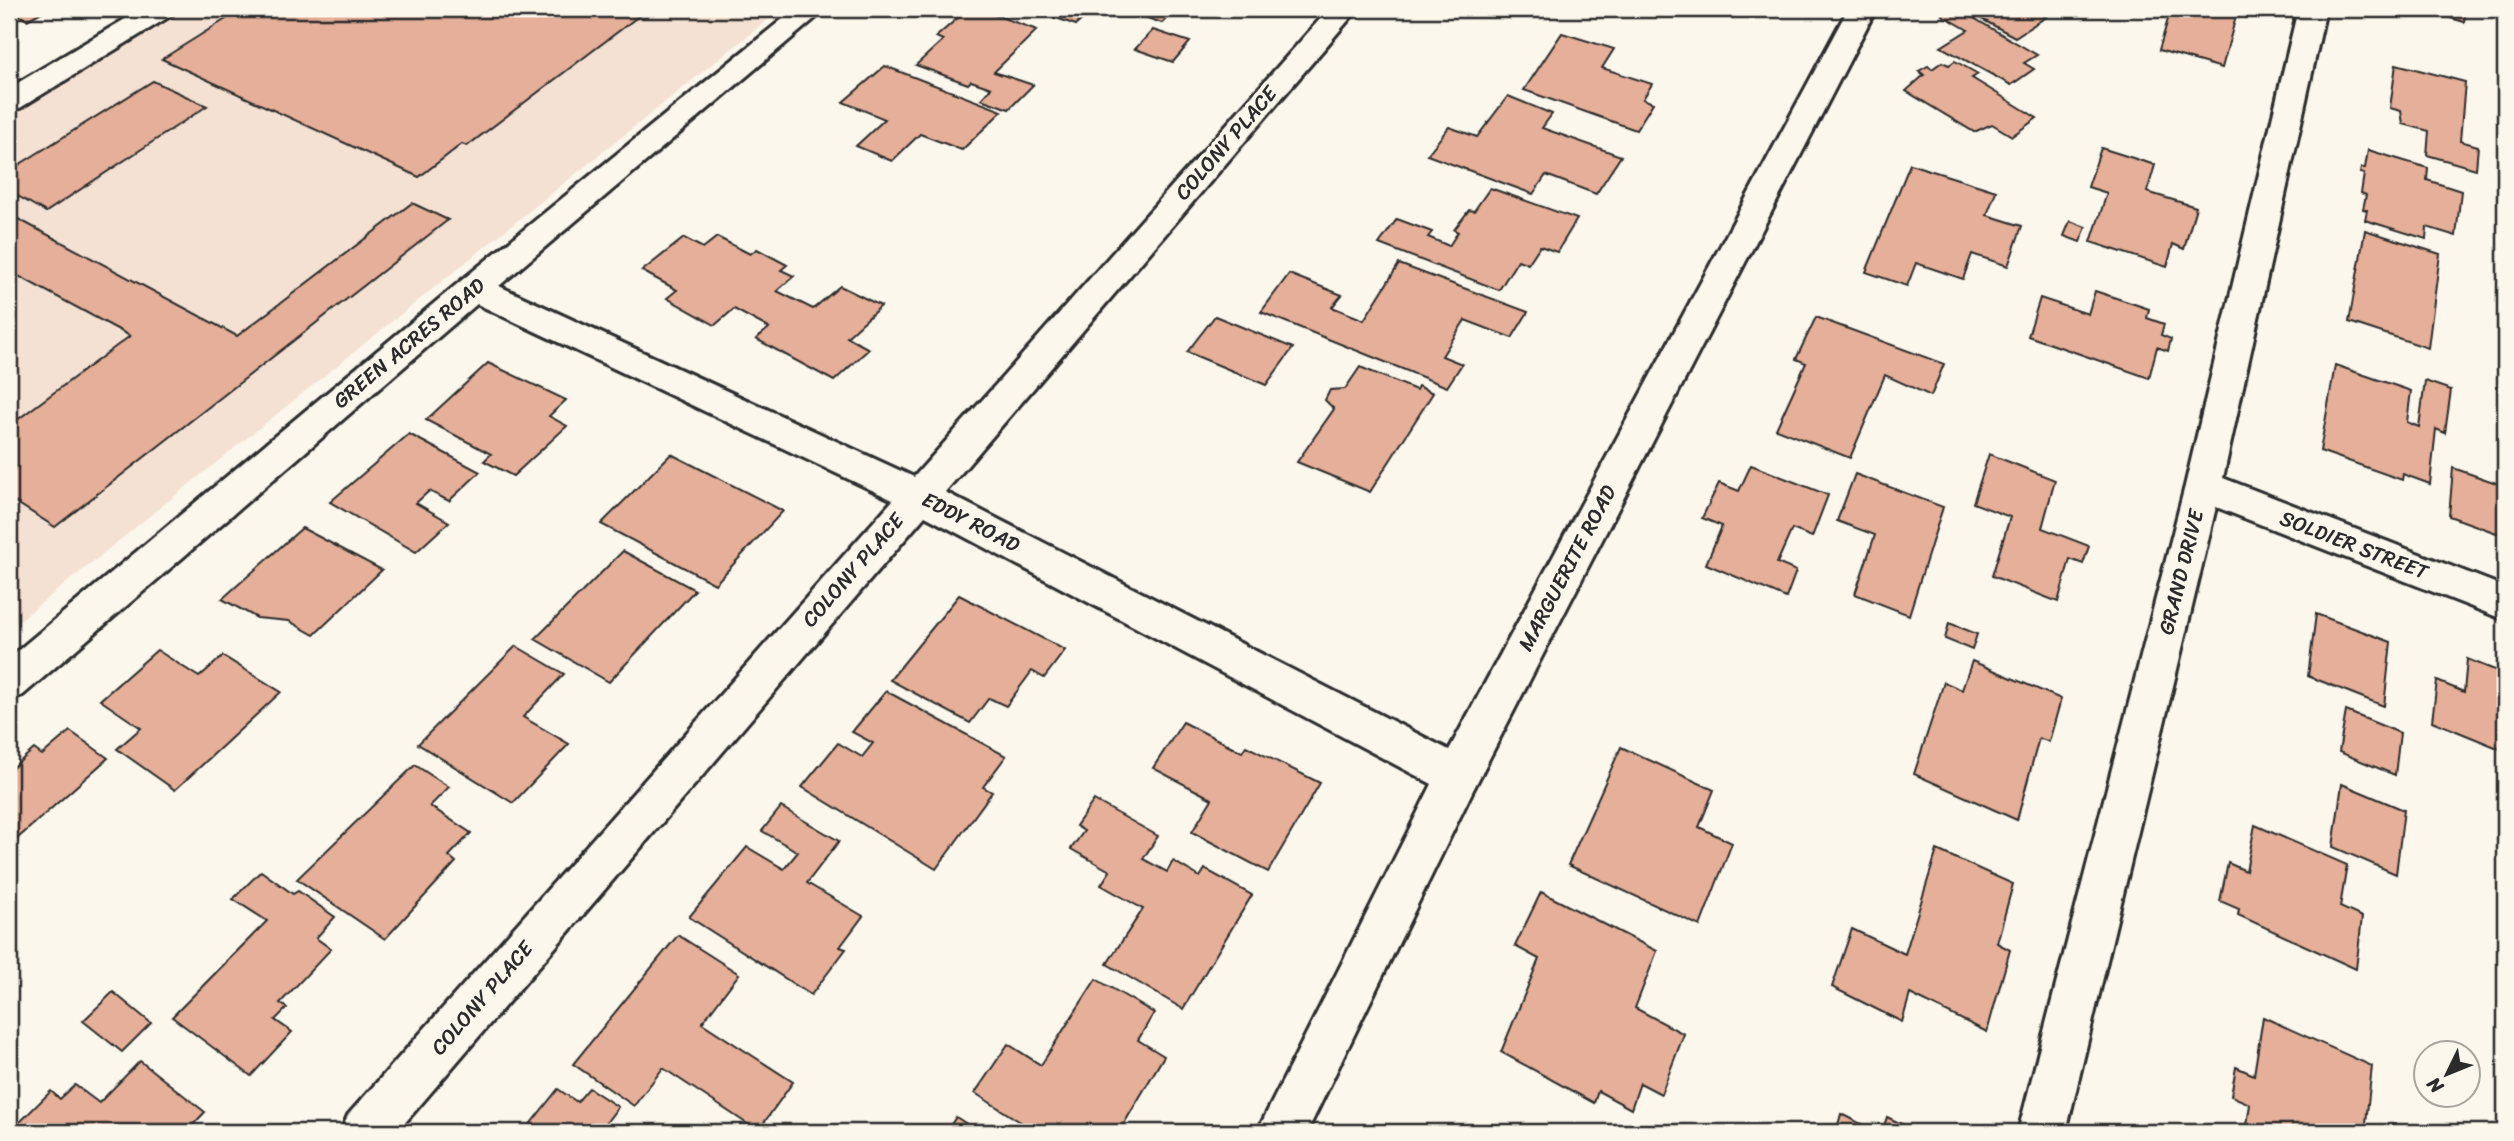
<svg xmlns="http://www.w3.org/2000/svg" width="2514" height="1141" font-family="Sriracha,sans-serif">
  <rect width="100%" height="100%" fill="#fbf7ec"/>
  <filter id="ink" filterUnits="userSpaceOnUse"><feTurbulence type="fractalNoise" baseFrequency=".0143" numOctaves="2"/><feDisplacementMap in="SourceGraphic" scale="14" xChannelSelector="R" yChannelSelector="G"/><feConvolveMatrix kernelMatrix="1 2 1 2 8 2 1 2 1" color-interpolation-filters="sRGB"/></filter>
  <g filter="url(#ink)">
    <path fill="#f4e1d3" d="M162,9H781L9,629V100Z"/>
    <g fill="#e5af99" stroke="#2b2b2b" stroke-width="2">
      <path d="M9,9H47L27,20Z"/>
      <path d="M242,9H648L467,146L462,144L419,177L162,59Z"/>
      <path d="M968,9H978L1037,30L994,72L1033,85L1009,109L981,99L991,88L971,81L968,84L916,65L943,40L936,37Z"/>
      <path d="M1031,9H1094L1076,25Z"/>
      <path d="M1121,9H1176L1162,23Z"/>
      <path d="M1952,9H1958L2037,55L2024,63L2034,69L2011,85L1941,47L1968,30L1942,15Z"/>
      <path d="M1963,9H2031L2046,17L2015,37Z"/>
      <path d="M2171,9H2238L2222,68L2159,50Z"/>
      <path d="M2419,9H2466L2464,22Z"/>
      <path d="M1153,30L1190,42L1173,62L1135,49Z"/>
      <path d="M1562,33L1614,49L1602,68L1652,84L1643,99L1653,103L1636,130L1524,90Z"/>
      <path d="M1955,61L1978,74L1972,78L2037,118L2012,136L1992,124L1974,132L1906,91L1924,75L1919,71L1928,66L1932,69L1942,62L1949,65Z"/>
      <path d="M2396,64L2465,82L2460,141L2478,146L2476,169L2427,155L2429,131L2403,124L2401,111L2390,108Z"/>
      <path d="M885,66L1002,111L962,150L920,134L892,161L856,146L885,119L843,102Z"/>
      <path d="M153,81L207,106L46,212L9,191V171Z"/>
      <path d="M1508,96L1552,114L1542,128L1621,156L1596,194L1546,175L1533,194L1427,155L1449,127L1477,137Z"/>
      <path d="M2101,148L2155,165L2147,192L2196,207L2184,249L2173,244L2167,267L2091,242L2107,193L2088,187Z"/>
      <path d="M2368,150L2428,168L2427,180L2461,191L2456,236L2427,227L2426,239L2365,220L2367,210L2363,209L2366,195L2361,193L2364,174L2360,173L2361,168H2365Z"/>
      <path d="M1910,164L1996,191L1987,215L2022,226L2008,266L1972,254L1963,279L1916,263L1907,286L1866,272Z"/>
      <path d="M1490,188L1577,219L1557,252L1540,246L1528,264L1518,260L1499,290L1379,244L1397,219L1432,232L1428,237L1449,246L1458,232L1454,230L1469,210L1474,211Z"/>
      <path d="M412,203L448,220L55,527L9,498V426L130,336L9,271V214L237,336Z"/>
      <path d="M2070,221L2086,227L2080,242L2064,236Z"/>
      <path d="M2365,230L2440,254L2428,348L2349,322Z"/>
      <path d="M717,237L750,254L757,249L787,265L781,270L794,276L777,291L813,309L840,286L881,306L847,337L869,349L834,381L756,339L769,328L734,309L715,325L667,298L677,290L642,271L684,238L703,248Z"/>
      <path d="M1399,264L1528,312L1512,338L1465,320L1442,356L1462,364L1447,387L1261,312L1289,274L1342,295L1332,307L1364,320Z"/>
      <path d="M2095,291L2149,309L2147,318L2164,324L2161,335L2171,339L2168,351L2157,347L2149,378L2028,336L2040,298L2088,314Z"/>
      <path d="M1215,316L1293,348L1266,385L1187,352Z"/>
      <path d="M1816,317L1944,364L1931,396L1885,375L1850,458L1776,429L1806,363L1796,359Z"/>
      <path d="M488,363L566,400L549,416L567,426L513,476L484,461L491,454L426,420Z"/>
      <path d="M2335,365L2411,391L2407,422L2419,427L2425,381L2451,390L2445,433L2436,429L2430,484L2403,474L2402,480L2320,451Z"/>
      <path d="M1360,367L1416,390L1418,386L1433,393L1370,492L1297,462L1334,409L1325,400L1330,390L1345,389Z"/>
      <path d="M409,434L480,472L449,501L429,491L416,503L449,522L416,552L330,502Z"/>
      <path d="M671,454L783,511L715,584L601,524Z"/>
      <path d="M1989,454L2055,480L2042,528L2089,546L2083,564L2070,559L2058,602L1992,576L2010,517L1973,503Z"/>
      <path d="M1751,465L1828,495L1812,537L1792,529L1777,563L1796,571L1786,598L1706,564L1722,526L1702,518L1719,483L1739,491Z"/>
      <path d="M2453,468L2505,486V536L2449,516Z"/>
      <path d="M1855,474L1943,507L1909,615L1855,594L1875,535L1837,521Z"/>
      <path d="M302,528L382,570L314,635L289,621L257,618L222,599Z"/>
      <path d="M623,551L695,590L609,682L535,639Z"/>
      <path d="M959,595L1065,650L1044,678L1032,671L1006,706L989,698L970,723L890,680Z"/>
      <path d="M2316,614L2391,642L2384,706L2308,676Z"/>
      <path d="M1949,623L1977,634L1972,650L1945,639Z"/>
      <path d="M516,646L564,674L523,717L569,744L513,803L418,744Z"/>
      <path d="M157,650L199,677L223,656L281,692L175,790L117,749L141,728L100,700Z"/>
      <path d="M2467,659L2505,674V751L2432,721L2437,681L2464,692Z"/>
      <path d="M1972,661L2061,699L2049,742L2039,738L2017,820L1914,774L1944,682L1962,690Z"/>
      <path d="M886,691L1006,756L983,787L992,792L936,869L802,787L838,743L862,757L873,743L852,732Z"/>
      <path d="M2346,711L2400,733L2395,775L2339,752Z"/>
      <path d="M1183,722L1242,752L1246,746L1320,783L1268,872L1192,832L1212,799L1153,768Z"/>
      <path d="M70,731L108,758L9,846V771L34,749L42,755Z"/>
      <path d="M1621,747L1714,790L1699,827L1732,843L1700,926L1568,865Z"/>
      <path d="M415,765L449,787L430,806L471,833L449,856L456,862L385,939L297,879Z"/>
      <path d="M2342,784L2404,810L2396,874L2333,847Z"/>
      <path d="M1094,800L1158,836L1143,859L1167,872L1173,861L1200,877L1205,869L1252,895L1183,1009L1107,964L1143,909L1101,885L1110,871L1071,849L1084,831L1076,826Z"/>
      <path d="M781,807L839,841L807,883L863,916L840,947L846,949L811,995L689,917L747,847L784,869L798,852L762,831Z"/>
      <path d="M2255,825L2347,865L2340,907L2362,917L2356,969L2238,915L2239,909L2220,901L2228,863L2246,871Z"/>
      <path d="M1937,850L2013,884L1997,943L2010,950L1987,1032L1910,994L1902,1022L1832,987L1852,929L1905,954Z"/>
      <path d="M261,871L293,894L298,891L335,917L316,938L331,949L280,1003L287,1008L275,1020L292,1032L251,1076L172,1017L267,921L233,899Z"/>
      <path d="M1541,892L1657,951L1635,1008L1684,1034L1661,1094L1640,1083L1631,1109L1598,1091L1594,1103L1501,1052L1539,959L1515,946Z"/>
      <path d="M678,935L739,974L702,1023L793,1082L758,1131L663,1068L634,1106L573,1064Z"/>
      <path d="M1096,979L1154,1013L1138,1040L1164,1056L1119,1132H1036L975,1093L1008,1044L1041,1065Z"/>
      <path d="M113,992L151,1023L122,1052L83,1021Z"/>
      <path d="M2263,1017L2372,1066L2365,1132H2246L2250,1104L2231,1096L2236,1067L2254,1075Z"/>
      <path d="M140,1061L205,1112L186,1132H10L51,1091L60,1099L75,1085L99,1103Z"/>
      <path d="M589,1088L618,1107L606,1123L620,1132H524L558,1089L577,1102Z"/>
      <path d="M1841,1114L1877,1132H1836Z"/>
      <path d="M956,1117L979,1132H946Z"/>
      <path d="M1887,1117L1918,1132H1882Z"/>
    </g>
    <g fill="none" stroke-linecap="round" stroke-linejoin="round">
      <g stroke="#2b2b2b" stroke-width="6">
        <g id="minor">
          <path d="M142,9H176L172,15L20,108L9,110V88Z"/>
          <path d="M795,9H826L499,286L914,477L1329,9H1358L945,492L1449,750L1848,9H1876L1473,790L1307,1132H1257L1432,784L925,516L397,1132H341L348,1115L893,500L477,304L23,695L9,700V658L462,280Z"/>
          <path d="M2298,9H2326L2223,478L2505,587V620L2216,507L2066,1132H2018L2185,486Z"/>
        </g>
      </g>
      <use href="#minor" fill="#fbf7ec" fill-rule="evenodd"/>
    </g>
  </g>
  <g text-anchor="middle" stroke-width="7" stroke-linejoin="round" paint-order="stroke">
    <g font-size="21" fill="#2b2b2b" stroke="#fbf7ec">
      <text transform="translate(1226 143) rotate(-49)" y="7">COLONY PLACE</text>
      <text transform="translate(409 343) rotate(-40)" y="7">GREEN ACRES ROAD</text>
      <text transform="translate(971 522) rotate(27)" y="7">EDDY ROAD</text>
      <text transform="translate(2354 545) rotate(21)" y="7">SOLDIER STREET</text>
      <text transform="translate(1567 568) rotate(-62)" y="7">MARGUERITE ROAD</text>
      <text transform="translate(853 570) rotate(-49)" y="7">COLONY PLACE</text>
      <text transform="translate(2181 572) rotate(-76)" y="7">GRAND DRIVE</text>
      <text transform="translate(482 998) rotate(-49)" y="7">COLONY PLACE</text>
    </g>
  </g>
  <rect width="2514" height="1141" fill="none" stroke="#fbf7ec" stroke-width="35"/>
  <rect x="18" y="18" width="2479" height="1106" fill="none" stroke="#2b2b2b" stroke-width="2.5" filter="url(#ink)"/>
  <g transform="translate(2447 1074) rotate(227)"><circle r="33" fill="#fbf7ec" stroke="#a8a59f" stroke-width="2"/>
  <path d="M0-5L12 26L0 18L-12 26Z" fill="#2b2b2b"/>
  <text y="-10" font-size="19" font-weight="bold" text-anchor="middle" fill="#2b2b2b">N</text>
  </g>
</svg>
